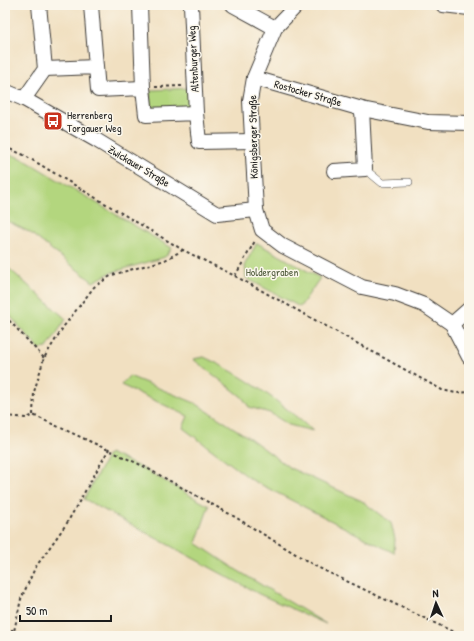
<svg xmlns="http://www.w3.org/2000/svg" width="474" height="641" font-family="'Patrick Hand',sans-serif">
  <rect width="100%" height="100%" fill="#fbf7ec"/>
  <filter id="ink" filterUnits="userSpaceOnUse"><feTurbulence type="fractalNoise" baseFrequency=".025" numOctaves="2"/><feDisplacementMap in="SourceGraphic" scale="8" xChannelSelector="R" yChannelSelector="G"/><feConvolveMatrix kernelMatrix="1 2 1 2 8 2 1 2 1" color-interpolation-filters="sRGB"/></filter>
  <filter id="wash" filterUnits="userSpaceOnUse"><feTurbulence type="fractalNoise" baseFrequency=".012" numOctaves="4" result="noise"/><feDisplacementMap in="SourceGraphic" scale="16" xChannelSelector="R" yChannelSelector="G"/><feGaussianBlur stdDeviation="0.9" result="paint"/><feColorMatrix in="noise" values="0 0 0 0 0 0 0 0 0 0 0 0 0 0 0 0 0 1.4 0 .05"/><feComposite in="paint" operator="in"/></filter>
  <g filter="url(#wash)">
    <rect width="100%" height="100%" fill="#f1e0c1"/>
    <g fill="#b3d67e" stroke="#68794d">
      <path d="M192,88L190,108L151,109L150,92L152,90Z"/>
      <path d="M5,152L23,159L172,248L165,257L110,273L93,282L29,232L5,220Z"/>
      <path d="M257,243L320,278L300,307L246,278L245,264Z"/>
      <path d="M5,265L66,319L47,348L39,349L5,310Z"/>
      <path d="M204,357C245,376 279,401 313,431L289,425L270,413L249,407L242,397L193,359Z"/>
      <path d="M129,376L195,403L251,439L290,468L362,501L391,523L395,539L394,553L252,480L183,428L188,416L121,385Z"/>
      <path d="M109,453L142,468L209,506L196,543L235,569L326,624L259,594L84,499Z"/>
    </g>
  </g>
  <g filter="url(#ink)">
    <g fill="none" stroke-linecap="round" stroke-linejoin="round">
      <g stroke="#3c3935" stroke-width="8">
        <path id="service" d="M365,169L382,183L409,182"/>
      </g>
      <g stroke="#3c3935" stroke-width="16">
        <g id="minor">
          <path d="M91,5L96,67"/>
          <path d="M140,5L143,88"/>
          <path d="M191,5L196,113"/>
          <path d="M233,5L275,28"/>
          <path d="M297,5L275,28L254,78L250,101L256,210L262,230L283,246L362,287L395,294L424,305L452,324L469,357"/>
          <path d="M443,5L469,8"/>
          <path d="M45,69L96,67L98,90L143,88L146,115L196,113L199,142L252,141"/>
          <path d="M254,78L362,109L428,122L469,123"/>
          <path d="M5,91L24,99L96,140L217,214L256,210"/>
          <path d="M24,99L45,69L39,5"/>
          <path d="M334,171L365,169L362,109"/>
          <path d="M452,324L469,309"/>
        </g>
      </g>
      <g stroke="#3c3935" stroke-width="2" stroke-dasharray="3 3" stroke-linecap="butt">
        <path d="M155,87L182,86"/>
        <path d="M5,147L24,155L183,250L235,276L255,241"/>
        <path d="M235,276L442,390L456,393L469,392"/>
        <path d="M5,316L44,358"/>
        <path d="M33,415L34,392L44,358L64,326L94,287L112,275L165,260L183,250"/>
        <path d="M5,416L27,418L33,415L143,466L235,517L317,567L462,636"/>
        <path d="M5,630H13"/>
        <path d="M13,636L21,599L35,568L67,523L109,449"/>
      </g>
      <use href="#service" stroke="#fff" stroke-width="7"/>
      <use href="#minor" stroke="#fff" stroke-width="14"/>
    </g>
  </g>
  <defs>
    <g id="bus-square" transform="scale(1)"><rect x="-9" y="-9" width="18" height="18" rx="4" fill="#c8321e" stroke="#fbf7ec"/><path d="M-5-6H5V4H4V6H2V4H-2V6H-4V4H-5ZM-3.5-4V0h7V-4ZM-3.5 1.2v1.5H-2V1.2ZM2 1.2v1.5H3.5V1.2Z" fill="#fff"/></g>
  </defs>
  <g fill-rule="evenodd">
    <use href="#bus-square" x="53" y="121"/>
  </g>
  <g text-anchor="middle" stroke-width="3" stroke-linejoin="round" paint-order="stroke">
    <g font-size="11" fill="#1c1c1c" stroke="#fbf7ec">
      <text transform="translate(193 59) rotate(-93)" y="4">Altenburger Weg</text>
      <text transform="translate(308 93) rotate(16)" y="4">Rostocker Straße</text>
      <text transform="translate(253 137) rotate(-91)" y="4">Königsberger Straße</text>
      <text transform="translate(139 166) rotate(31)" y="4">Zwickauer Straße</text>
    </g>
    <g font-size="11" fill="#1c1c1c" stroke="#fbf7ec" text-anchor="start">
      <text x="67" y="119">Herrenberg<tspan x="67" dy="13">Torgauer Weg</tspan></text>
    </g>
    <g font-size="11" fill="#515d3e" stroke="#fbf7ec">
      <text x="272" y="276">Holdergraben</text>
    </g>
  </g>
  <rect width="474" height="641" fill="none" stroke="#fbf7ec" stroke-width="20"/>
  <g transform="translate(436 603) rotate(357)" stroke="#fbf7ec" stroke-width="3" paint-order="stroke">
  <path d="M0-3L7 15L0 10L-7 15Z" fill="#1c1c1c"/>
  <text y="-6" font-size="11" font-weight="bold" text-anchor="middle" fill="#1c1c1c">N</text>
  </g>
  <path d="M20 615v6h91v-6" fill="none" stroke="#1c1c1c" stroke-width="2"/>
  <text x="26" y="615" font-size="12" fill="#1c1c1c" stroke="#fbf7ec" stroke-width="3" paint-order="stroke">50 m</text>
</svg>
